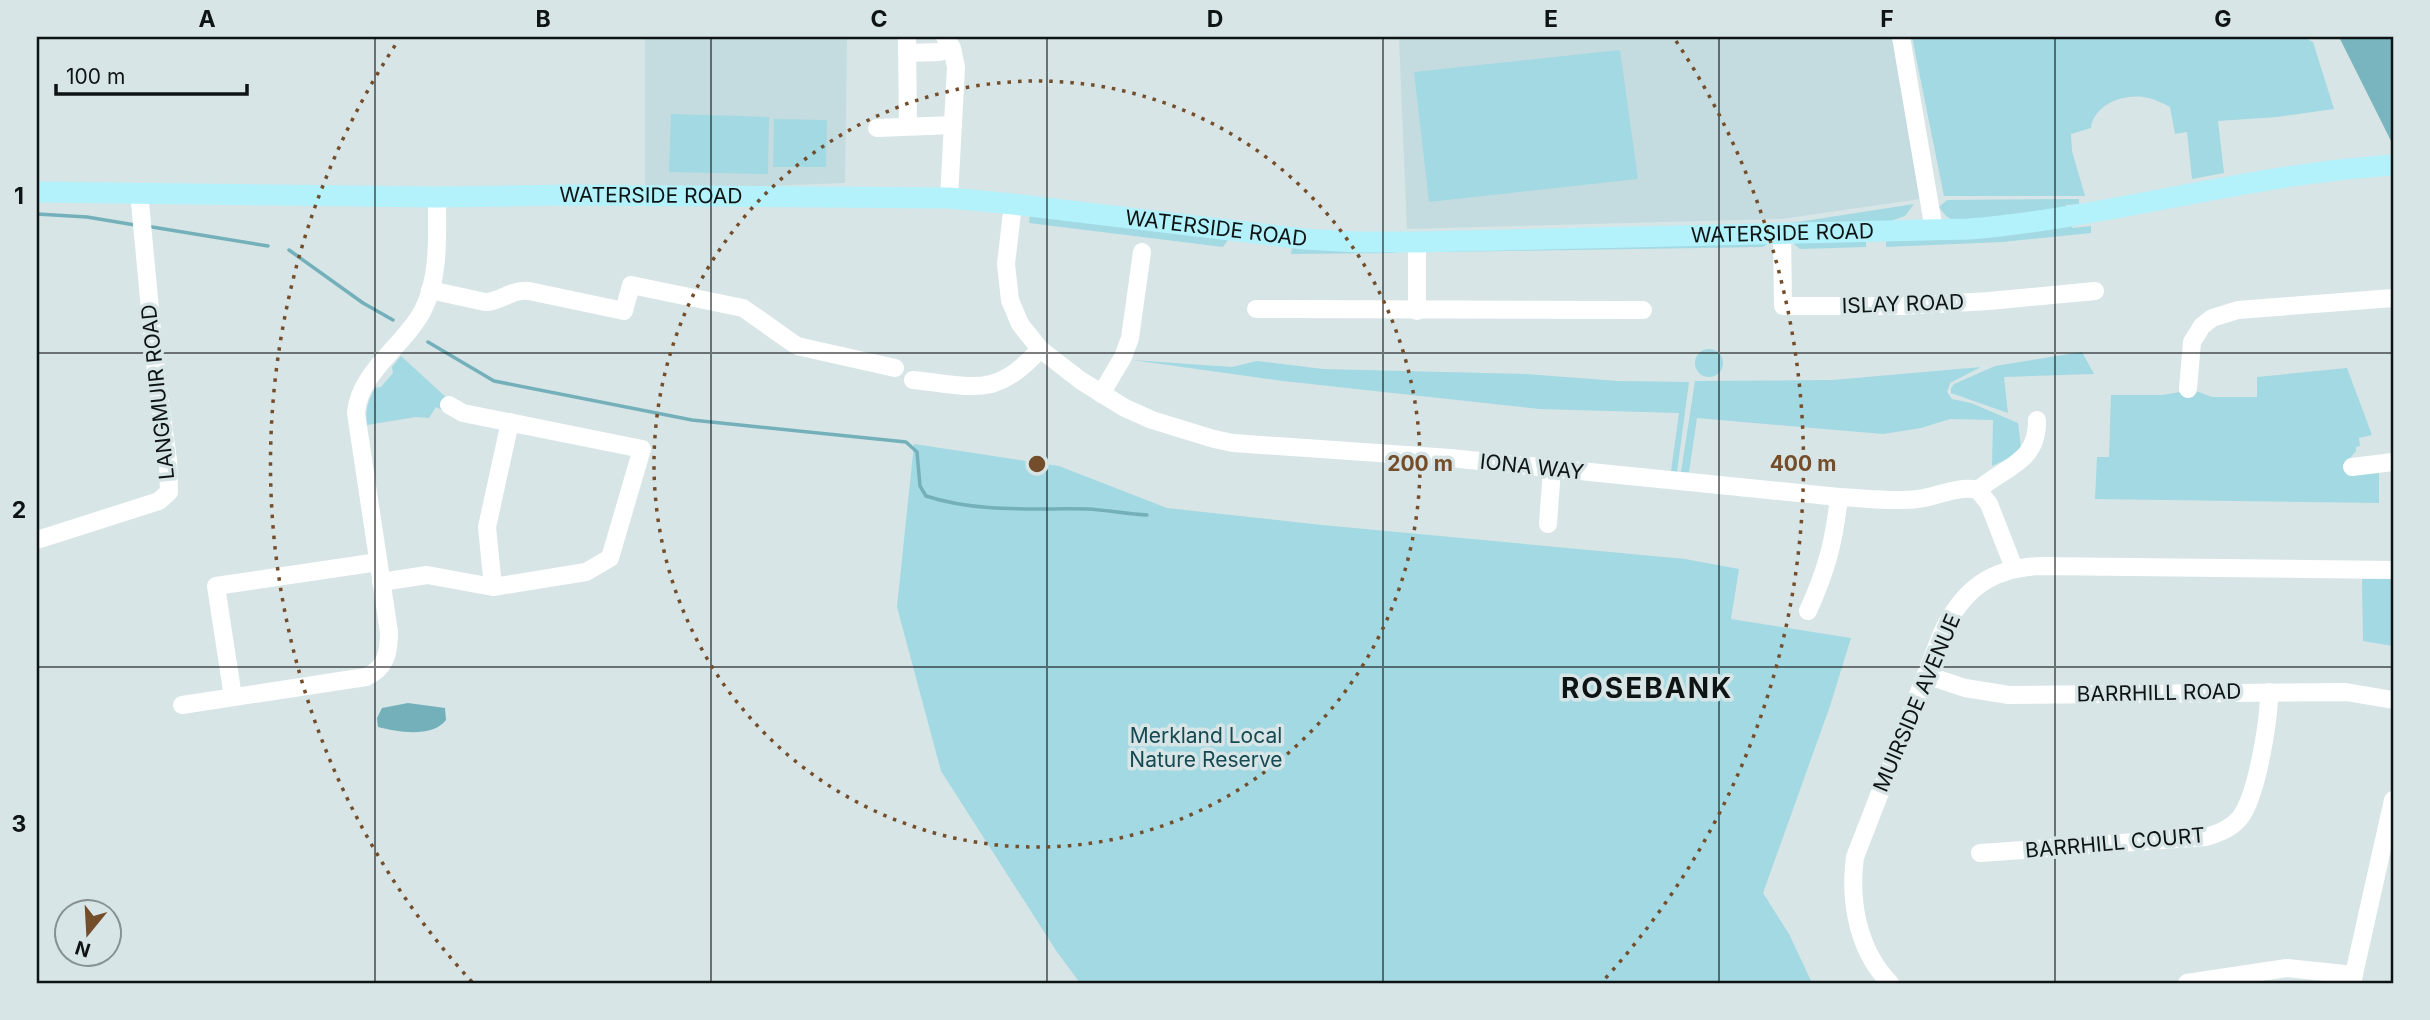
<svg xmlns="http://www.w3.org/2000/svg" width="2430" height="1020" font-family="Inter,sans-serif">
  <rect width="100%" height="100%" fill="#d7e5e7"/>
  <g fill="#c4dce0">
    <path d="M645,37H847L845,183L645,191Z"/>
    <path d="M1399,37H1892L1920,199L1781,219L1407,229Z"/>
  </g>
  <g fill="#a3d9e2">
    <path d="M1912,37H2303L2313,42L2334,109L2277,117L2218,121L2224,173L2192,179L2187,132L2175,134L2170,107C2164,104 2156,100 2149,98C2127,92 2094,103 2091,128L2071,134L2072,151L2085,196H1944Z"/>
    <path d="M1620,50L1638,179L1429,202L1414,72Z"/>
    <path d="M671,114L769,117L768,174L669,172Z"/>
    <path d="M774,119L827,120L826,167H773Z"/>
    <path d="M2079,199V204L2066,205V210L1954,221L1946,216L1939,207L1947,200Z"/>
    <path d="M1914,204L1905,216L1891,221L1785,224Z"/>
    <path d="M1030,214L1228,240L1223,247L1029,223Z"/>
    <path d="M2072,225V228L2091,226V233L2002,242L1886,247V239Z"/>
    <path d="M1866,240V247L1800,249L1794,244L1797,242Z"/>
    <path d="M1769,243L1763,247L1439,252V248Z"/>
    <path d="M1292,248L1396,250V253L1291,254Z"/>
    <circle cx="1709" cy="363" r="14"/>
    <path d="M2082,352L2094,374L2004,377L2008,413L1951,393V388L1954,384L1995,366Z"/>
    <path d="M401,356L449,400L442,410L436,407L429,418L416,417L367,425C365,411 368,400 375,388L381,387L393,373L392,367Z"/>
    <path d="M1132,360L1232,367L1257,361L1323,369L1526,374L1618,381L1689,382L1677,472L1671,471L1679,413L1539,409L1283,381Z"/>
    <path d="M1981,367L1950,383L1947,392L1952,399L1971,403L2018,423L2021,447L2009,458L1992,466L1993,420L1950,419L1921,428L1883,434L1697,418L1689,472H1681L1695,381L1833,380Z"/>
    <path d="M2347,368L2372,435L2359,438L2360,446L2356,447V451L2350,458L2351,475L2379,473V503L2095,499L2097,457H2109L2111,395H2162L2193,390L2212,397H2257V377Z"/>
    <path d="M914,444L1059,466L1167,508L1322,525L1685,559L1739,569L1731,619L1851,638L1830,706L1763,893L1789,934L1812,983H1080L1057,952L941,771L897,607Z"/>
    <path d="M2362,579H2393V646L2363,641Z"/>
  </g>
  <path fill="#79b5bf" d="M2339,37H2393V145Z"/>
  <path fill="#74b0ba" d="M408,703L445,708L446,720C432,738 398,732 378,727L377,718L382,708Z"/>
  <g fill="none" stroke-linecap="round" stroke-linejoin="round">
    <g stroke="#74b0ba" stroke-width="3.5">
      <path d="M37,214L87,217L135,225"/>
      <path d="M146,226L268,246"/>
      <path d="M289,250L363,303L393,320"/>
      <path d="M428,342L494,381L692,420L906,442L917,452L920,486L926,496C978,513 1034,508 1087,509C1107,510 1127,514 1147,515"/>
    </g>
    <g stroke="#fff" stroke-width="18">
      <path d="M907,37L908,126"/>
      <path d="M945,37L952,48L956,67L949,198"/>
      <path d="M1901,37L1934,230"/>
      <path d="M907,53L940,52"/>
      <path d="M877,128L953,125"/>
      <path d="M1013,204L1006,264L1010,300L1020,324L1040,349L1080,380L1125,408L1152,420L1214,439L1233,443L1450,458L1839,497C1865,498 1891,502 1918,499C1937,497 1958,485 1978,490C2005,466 2038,463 2037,420"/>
      <path d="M1782,233L1783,306H1901L1989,301L2095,291"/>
      <path d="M430,290L485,302C501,302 511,289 529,291L624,311L631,285L743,308L797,346L895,368"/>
      <path d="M1256,309L1643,310"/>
      <path d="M1417,311V242"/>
      <path d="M913,380C973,386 996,399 1040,349"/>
      <path d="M2188,389L2192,342L2202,326L2212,318L2238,310L2393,298"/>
      <path d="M1101,394L1123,357L1130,338L1142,252"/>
      <path d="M2352,467L2393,462"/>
      <path d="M1978,490L1989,504L2014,568"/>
      <path d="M1548,524L1552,469"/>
      <path d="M37,540L153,503L159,501L169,492L168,460L156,373L139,192"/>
      <path d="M381,582L427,575L493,587L586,572L610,558L642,449L463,413L449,405"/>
      <path d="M493,587L487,527L510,422"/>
      <path d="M1808,611C1827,569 1834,542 1839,497"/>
      <path d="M1926,675L1965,688L2009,695L2346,692L2393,700"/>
      <path d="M233,697L216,586L378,562"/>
      <path d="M182,705L366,677C386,668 389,653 389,632L356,413C359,372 405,345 423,310C440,277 437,233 437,197"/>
      <path d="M1980,853L2206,837C2219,833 2230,829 2239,819C2257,798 2269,720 2269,692"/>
      <path d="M1890,983C1858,951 1849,901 1855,857L1942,633C1963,589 1991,568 2040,566L2393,570"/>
      <path d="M2187,983L2287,968L2354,975"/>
      <path d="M2352,983L2393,800"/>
    </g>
    <path stroke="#b3f1fb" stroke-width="21" id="s1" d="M37,192L437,197L569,195L949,198L1013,204L1304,239L1358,242H1417L1969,229C2111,217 2250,174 2393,165"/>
  </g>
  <path fill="none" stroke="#0e1314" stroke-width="2" stroke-opacity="0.55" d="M375,37V983M711,37V983M1047,37V983M1383,37V983M1719,37V983M2055,37V983M37,353H2393M37,667H2393"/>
  <g fill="none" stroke="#744d2a" stroke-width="3.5" stroke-dasharray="3.5 7">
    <circle cx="1037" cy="464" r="383"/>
    <path d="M472 982A766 766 0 0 1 398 41M1676 41A766 766 0 0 1 1602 982"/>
  </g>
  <g text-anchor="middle" stroke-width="7" stroke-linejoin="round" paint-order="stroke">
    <g font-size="21" fill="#0e1314" stroke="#d7e5e7">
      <text dy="7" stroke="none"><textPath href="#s1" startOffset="614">WATERSIDE ROAD</textPath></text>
      <text dy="7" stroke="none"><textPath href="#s1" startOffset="1181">WATERSIDE ROAD</textPath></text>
      <text dy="7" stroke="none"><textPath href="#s1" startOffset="1748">WATERSIDE ROAD</textPath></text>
      <text transform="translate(1903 304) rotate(-2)" y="7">ISLAY ROAD</text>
      <text transform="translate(158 392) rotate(-96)" y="7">LANGMUIR ROAD</text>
      <text transform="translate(1532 467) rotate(6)" y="7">IONA WAY</text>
      <text transform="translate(2159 693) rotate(-1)" y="7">BARRHILL ROAD</text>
      <text transform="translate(1917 703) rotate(-67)" y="7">MUIRSIDE AVENUE</text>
      <text transform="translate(2115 843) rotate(-5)" y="7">BARRHILL COURT</text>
    </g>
    <g font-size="21" fill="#154a52" stroke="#d7e5e7">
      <text x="1206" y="743">Merkland Local<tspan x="1206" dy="24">Nature Reserve</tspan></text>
    </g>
    <g font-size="28" font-weight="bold" letter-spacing="2" fill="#0e1314" stroke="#d7e5e7">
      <text x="1647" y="698">ROSEBANK</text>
    </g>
  </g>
  <circle cx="1037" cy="464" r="10" fill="#744d2a" stroke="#d7e5e7" stroke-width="3.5"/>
  <g font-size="21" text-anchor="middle" font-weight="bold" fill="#744d2a" stroke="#d7e5e7" stroke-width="7" stroke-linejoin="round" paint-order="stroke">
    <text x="1420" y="471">200 m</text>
    <text x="1803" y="471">400 m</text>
  </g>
  <rect width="2430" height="1020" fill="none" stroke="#d7e5e7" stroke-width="77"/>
  <g transform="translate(88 933) rotate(198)"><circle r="33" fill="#d7e5e7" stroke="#879193" stroke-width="2"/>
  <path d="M0-5L12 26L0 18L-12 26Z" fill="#744d2a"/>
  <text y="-10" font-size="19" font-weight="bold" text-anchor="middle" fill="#0e1314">N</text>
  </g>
  <path d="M56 84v10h191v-10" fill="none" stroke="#0e1314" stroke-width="3.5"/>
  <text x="66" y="84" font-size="21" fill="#0e1314" stroke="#d7e5e7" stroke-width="5" paint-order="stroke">100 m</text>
  <rect x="38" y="38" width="2354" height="944" fill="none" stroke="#0e1314" stroke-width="2.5"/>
  <g font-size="23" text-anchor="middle" font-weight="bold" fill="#0e1314">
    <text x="207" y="27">A</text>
    <text x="543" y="27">B</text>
    <text x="879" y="27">C</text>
    <text x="1215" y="27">D</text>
    <text x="1551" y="27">E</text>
    <text x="1887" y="27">F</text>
    <text x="2223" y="27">G</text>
    <text x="19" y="204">1</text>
    <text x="19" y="518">2</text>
    <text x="19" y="832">3</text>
  </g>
</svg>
